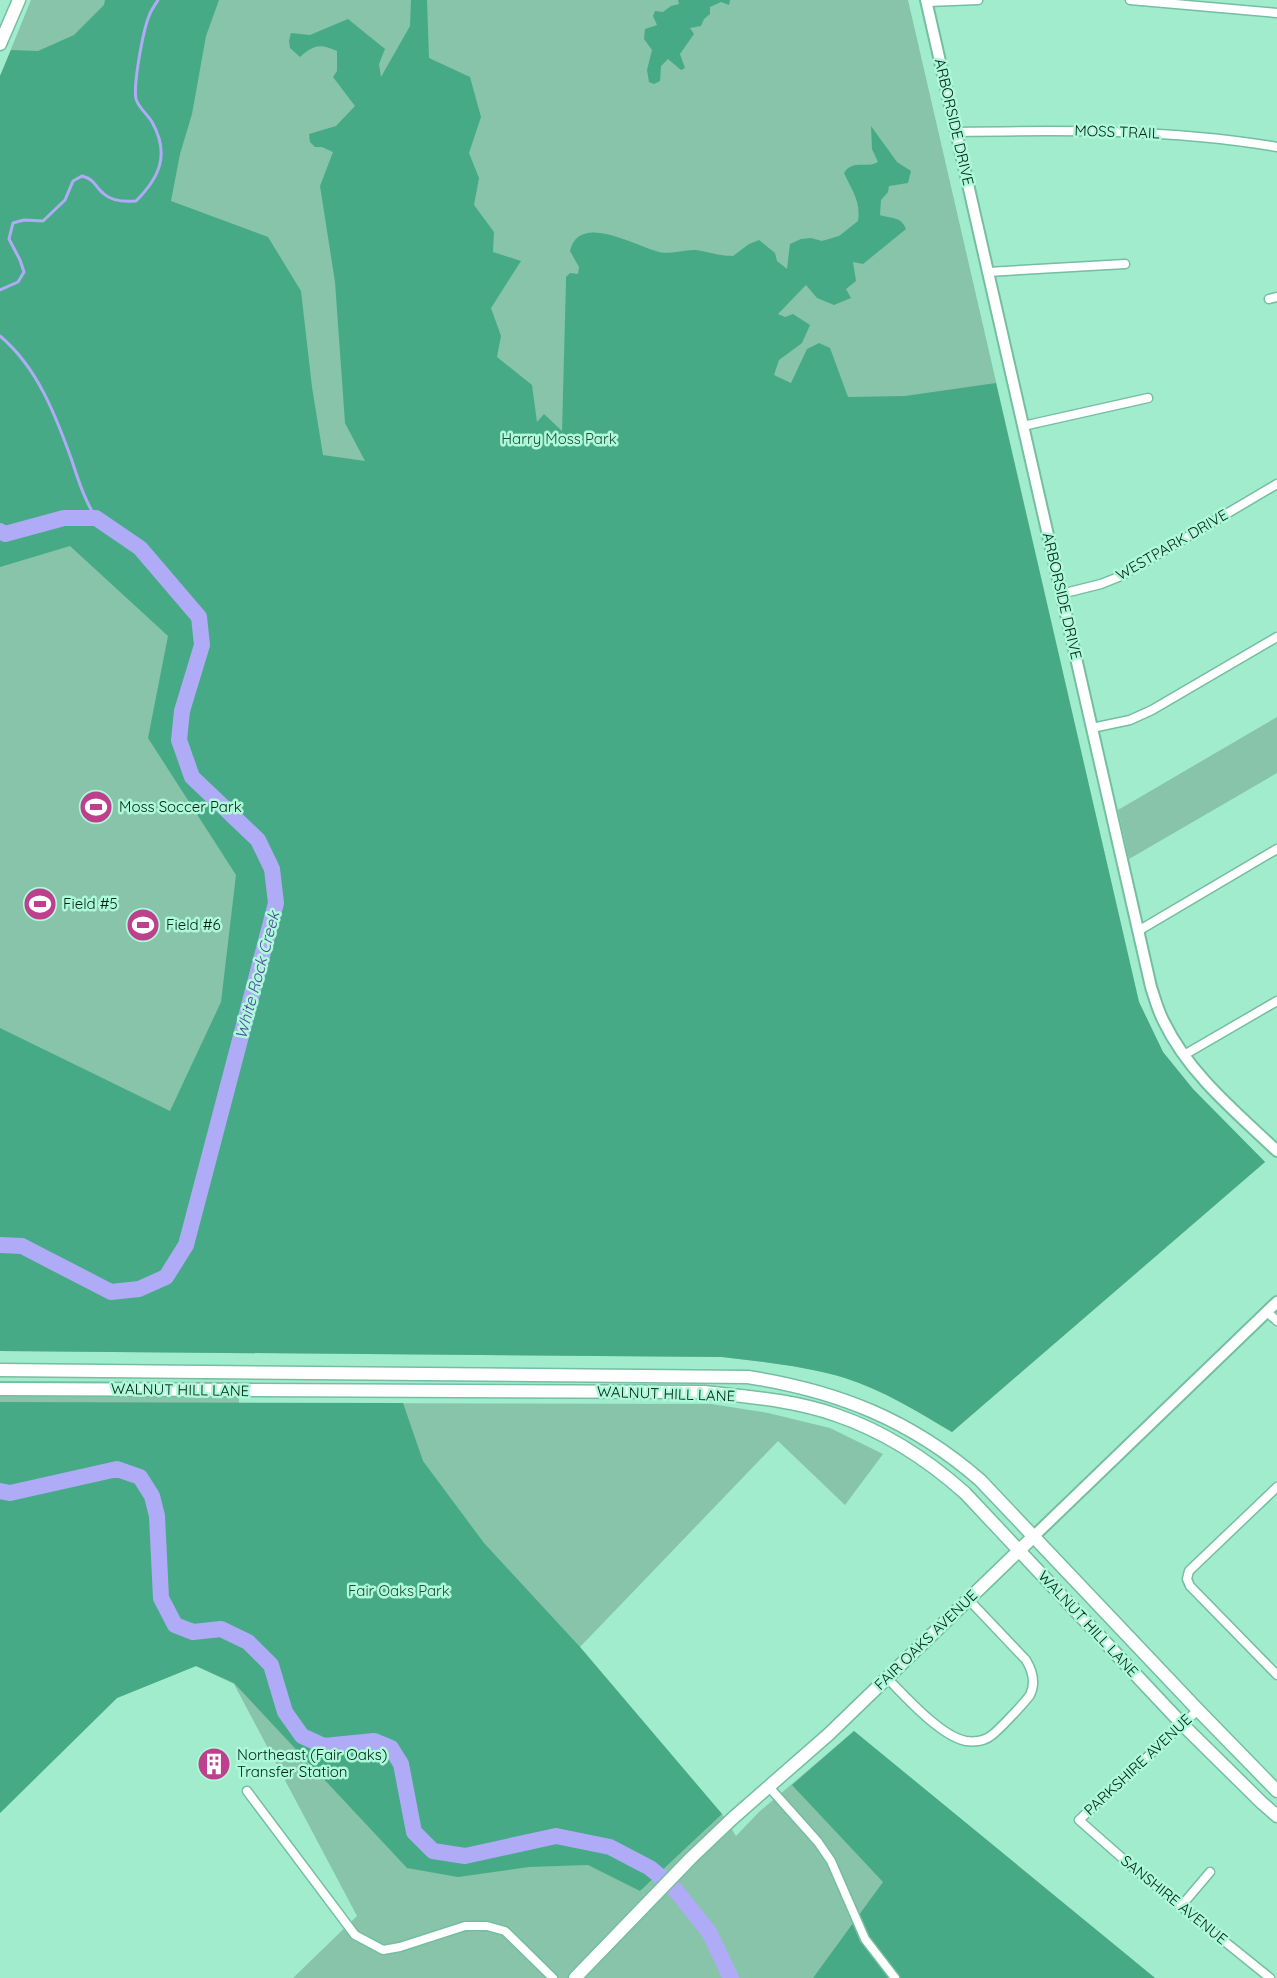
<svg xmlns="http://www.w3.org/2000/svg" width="1277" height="1978" font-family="Quicksand,sans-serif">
  <rect width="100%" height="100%" fill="#a0eccd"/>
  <g fill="#87c4aa">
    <path d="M31,0H908L1139,1002L1163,1052L1193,1089L1265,1162L952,1432C918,1412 883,1390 845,1378C805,1366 764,1362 722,1357L0,1351V76Z"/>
    <path d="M1277,717V773L1129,859L1118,810Z"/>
    <path d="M0,1381L239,1382V1403L711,1404L768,1413L830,1428L883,1454L845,1505L778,1441L580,1647L722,1814L736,1836L759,1812L854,1731L1155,1978H293L357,1916L234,1684L196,1666L117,1698L0,1813Z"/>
  </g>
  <g fill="#47aa86">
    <path d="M105,0H219L206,36L192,114L180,154L171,201L268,237L301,291L312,387L323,455L365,461L345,423L335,282L320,186L333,152L322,147H315L310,142L309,134L336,126L355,106L333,77L337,71V51C320,44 315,44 300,57L290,48L289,41L291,33L310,35L348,19L385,49L379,64L381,77L410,26L411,0H427L429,58L470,77L481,117L469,153L479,178L474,205L494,232L493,252L521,261L491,308L501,336L497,357L532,385L537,422L544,414L562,431L566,282V277L570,273L578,274L579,267L570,251C579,212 635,246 659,252C671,255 684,249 696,250C709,252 720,256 733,256L749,244L759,240L775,253L777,261L787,269L790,244L801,239L811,238L822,241L839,236L858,221C861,201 852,191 844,173C853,159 866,169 878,162L872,149L871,126L897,162L911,171L908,183L889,186L888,192L881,200L880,215C892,219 901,216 906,229L863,264L853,262L856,281L846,289L851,298L834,305L817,298L806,285L778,314L785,317L793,314L810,325L802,343L779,360L774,375L791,383L807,349L819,343L830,348L848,397L905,396L996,383L1139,1002L1163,1052L1193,1089L1265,1162L952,1432C918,1412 883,1390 845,1378C805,1366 764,1362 722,1357L0,1351V1028L170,1111L221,1002L236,875L148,738L168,636L70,546L0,567V76L11,50L38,51L74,35L104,5Z"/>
    <path d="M678,0H730L729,5L721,2L710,7V14L704,19L701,26L690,28L694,34L680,54L685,68L681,70L668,59L661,66L660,81L654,84L649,82L647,70L652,50L644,39L645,29L657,25L653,16L655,11L663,12L671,6L679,4Z"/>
    <path d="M0,1402L403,1403L423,1461L484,1543L580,1647L722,1814L640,1891L588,1865L529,1867L458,1877L407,1868L234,1683L196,1666L117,1698L0,1813Z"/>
    <path d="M854,1731L1155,1978H813L883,1882L792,1785Z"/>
  </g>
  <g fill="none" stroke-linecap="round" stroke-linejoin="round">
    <g stroke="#b0abf7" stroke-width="3">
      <path d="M0,290L18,282L24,272L20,260L9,239L13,223L24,220L43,221L65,200L73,181L82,176C96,180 94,186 104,194C113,202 125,202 136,201C160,177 170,154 152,122C148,115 138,107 136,99C133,85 143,31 149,16C151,10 155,5 158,0"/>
      <path d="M0,336C37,367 55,414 71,458C78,479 84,499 96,518"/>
    </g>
    <g stroke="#b0abf7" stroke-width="16">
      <path d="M0,531L5,534L64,518H96L140,548L199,617L202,645L182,711L179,740L192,777L258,840L272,869L276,903L186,1245L166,1277L139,1289L111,1292L22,1246L0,1245"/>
      <path d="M0,1491L10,1493L117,1469L140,1477L152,1496L157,1516L161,1598L175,1625L193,1632L221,1629L248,1642L271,1665L285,1712L302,1736L324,1746L374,1741L391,1748L401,1764L414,1832L433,1851L465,1856L556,1836L610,1847L650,1868L673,1887L709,1932L731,1978"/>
    </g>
    <g stroke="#74bea1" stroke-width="11">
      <g id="minor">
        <path d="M1130,0L1277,13"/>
        <path d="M927,2L978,0"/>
        <path d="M956,132C1064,130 1171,129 1277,147"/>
        <path d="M988,272L1125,264"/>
        <path d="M1269,299L1277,297"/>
        <path d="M1023,426L1148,398"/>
        <path d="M1061,594L1101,584L1121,576L1277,484"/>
        <path d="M1092,728L1130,720L1152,710L1277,637"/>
        <path d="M1138,931L1277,849"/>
        <path d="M1184,1055L1277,1001"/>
        <path d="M1267,1312L1277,1321"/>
        <path d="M1277,1487L1189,1571L1187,1579L1190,1586L1277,1675"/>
        <path d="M887,1678C905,1696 940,1736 966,1741C974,1742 985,1741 992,1735C999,1730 1026,1701 1030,1695C1036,1683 1032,1670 1026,1660L969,1600"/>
        <path d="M1198,1710L1079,1820L1130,1865L1270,1978"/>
        <path d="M769,1787L818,1842L831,1861L865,1939L895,1978"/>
        <path d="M247,1791L355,1935L383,1950L400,1947L465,1926H487L505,1931L553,1978"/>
        <path d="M1182,1905L1210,1872"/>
      </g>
    </g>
    <g stroke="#74bea1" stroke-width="14">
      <g id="tertiary">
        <path d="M926,0L1151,987C1155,999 1158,1011 1164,1022C1189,1074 1236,1112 1277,1151"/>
        <path d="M1033,1537L1277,1302"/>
      </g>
    </g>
    <g stroke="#74bea1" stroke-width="15">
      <g id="secondary">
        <path d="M0,44L19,0"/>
        <path d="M0,1370L748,1377C838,1391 911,1420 980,1480L1198,1710L1277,1791"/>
        <path d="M0,1389L705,1392C749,1397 794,1400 836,1415C883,1431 928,1460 965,1493L1182,1724L1261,1802L1277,1816"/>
        <path d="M575,1978L691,1858L733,1818L829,1734L1033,1537"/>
      </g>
    </g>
    <use href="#minor" stroke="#fff" stroke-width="8"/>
    <use href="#tertiary" stroke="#fff" stroke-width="10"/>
    <use href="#secondary" stroke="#fff" stroke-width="12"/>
  </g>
  <defs>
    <g id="stadium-disc" transform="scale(1.725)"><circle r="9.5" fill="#be408d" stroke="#adf9d9"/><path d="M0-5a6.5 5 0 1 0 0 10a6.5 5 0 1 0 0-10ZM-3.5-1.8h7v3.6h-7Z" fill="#fff"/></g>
    <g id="building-disc" transform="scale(1.725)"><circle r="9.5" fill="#be408d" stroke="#adf9d9"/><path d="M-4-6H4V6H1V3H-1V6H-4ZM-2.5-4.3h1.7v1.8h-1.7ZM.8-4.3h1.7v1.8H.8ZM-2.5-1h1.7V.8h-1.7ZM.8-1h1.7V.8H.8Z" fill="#fff"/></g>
  </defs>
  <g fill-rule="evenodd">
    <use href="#stadium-disc" x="96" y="807"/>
    <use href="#stadium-disc" x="40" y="904"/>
    <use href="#stadium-disc" x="143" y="925"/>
    <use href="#building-disc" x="214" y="1764"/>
  </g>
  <g text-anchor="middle" stroke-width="5" stroke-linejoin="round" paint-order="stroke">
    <g font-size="15" fill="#022117" stroke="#adf9d9">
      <text transform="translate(954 122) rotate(77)" y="5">ARBORSIDE DRIVE</text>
      <text transform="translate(1117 132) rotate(2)" y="5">MOSS TRAIL</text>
      <text transform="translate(1172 545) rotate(-30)" y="5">WESTPARK DRIVE</text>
      <text transform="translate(1062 596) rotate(77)" y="5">ARBORSIDE DRIVE</text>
      <text transform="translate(180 1390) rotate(1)" y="5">WALNUT HILL LANE</text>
      <text transform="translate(666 1394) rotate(2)" y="5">WALNUT HILL LANE</text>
      <text transform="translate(1088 1624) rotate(47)" y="5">WALNUT HILL LANE</text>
      <text transform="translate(926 1640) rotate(-44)" y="5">FAIR OAKS AVENUE</text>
      <text transform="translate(1138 1765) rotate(-43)" y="5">PARKSHIRE AVENUE</text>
      <text transform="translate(1174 1900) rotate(39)" y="5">SANSHIRE AVENUE</text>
    </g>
    <g font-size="15" fill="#1f493a" stroke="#adf9d9">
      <text x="559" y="444">Harry Moss Park</text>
      <text x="399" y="1596">Fair Oaks Park</text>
    </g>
    <g font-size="15" fill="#022117" stroke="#adf9d9" text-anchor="start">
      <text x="119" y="812">Moss Soccer Park</text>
      <text x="63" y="909">Field #5</text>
      <text x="166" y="930">Field #6</text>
      <text x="237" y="1760">Northeast (Fair Oaks)<tspan x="237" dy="17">Transfer Station</tspan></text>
    </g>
    <g font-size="16" font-style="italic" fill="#54479f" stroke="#adf9d9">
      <text transform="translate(257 975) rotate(-75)" y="6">White Rock Creek</text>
    </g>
  </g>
</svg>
